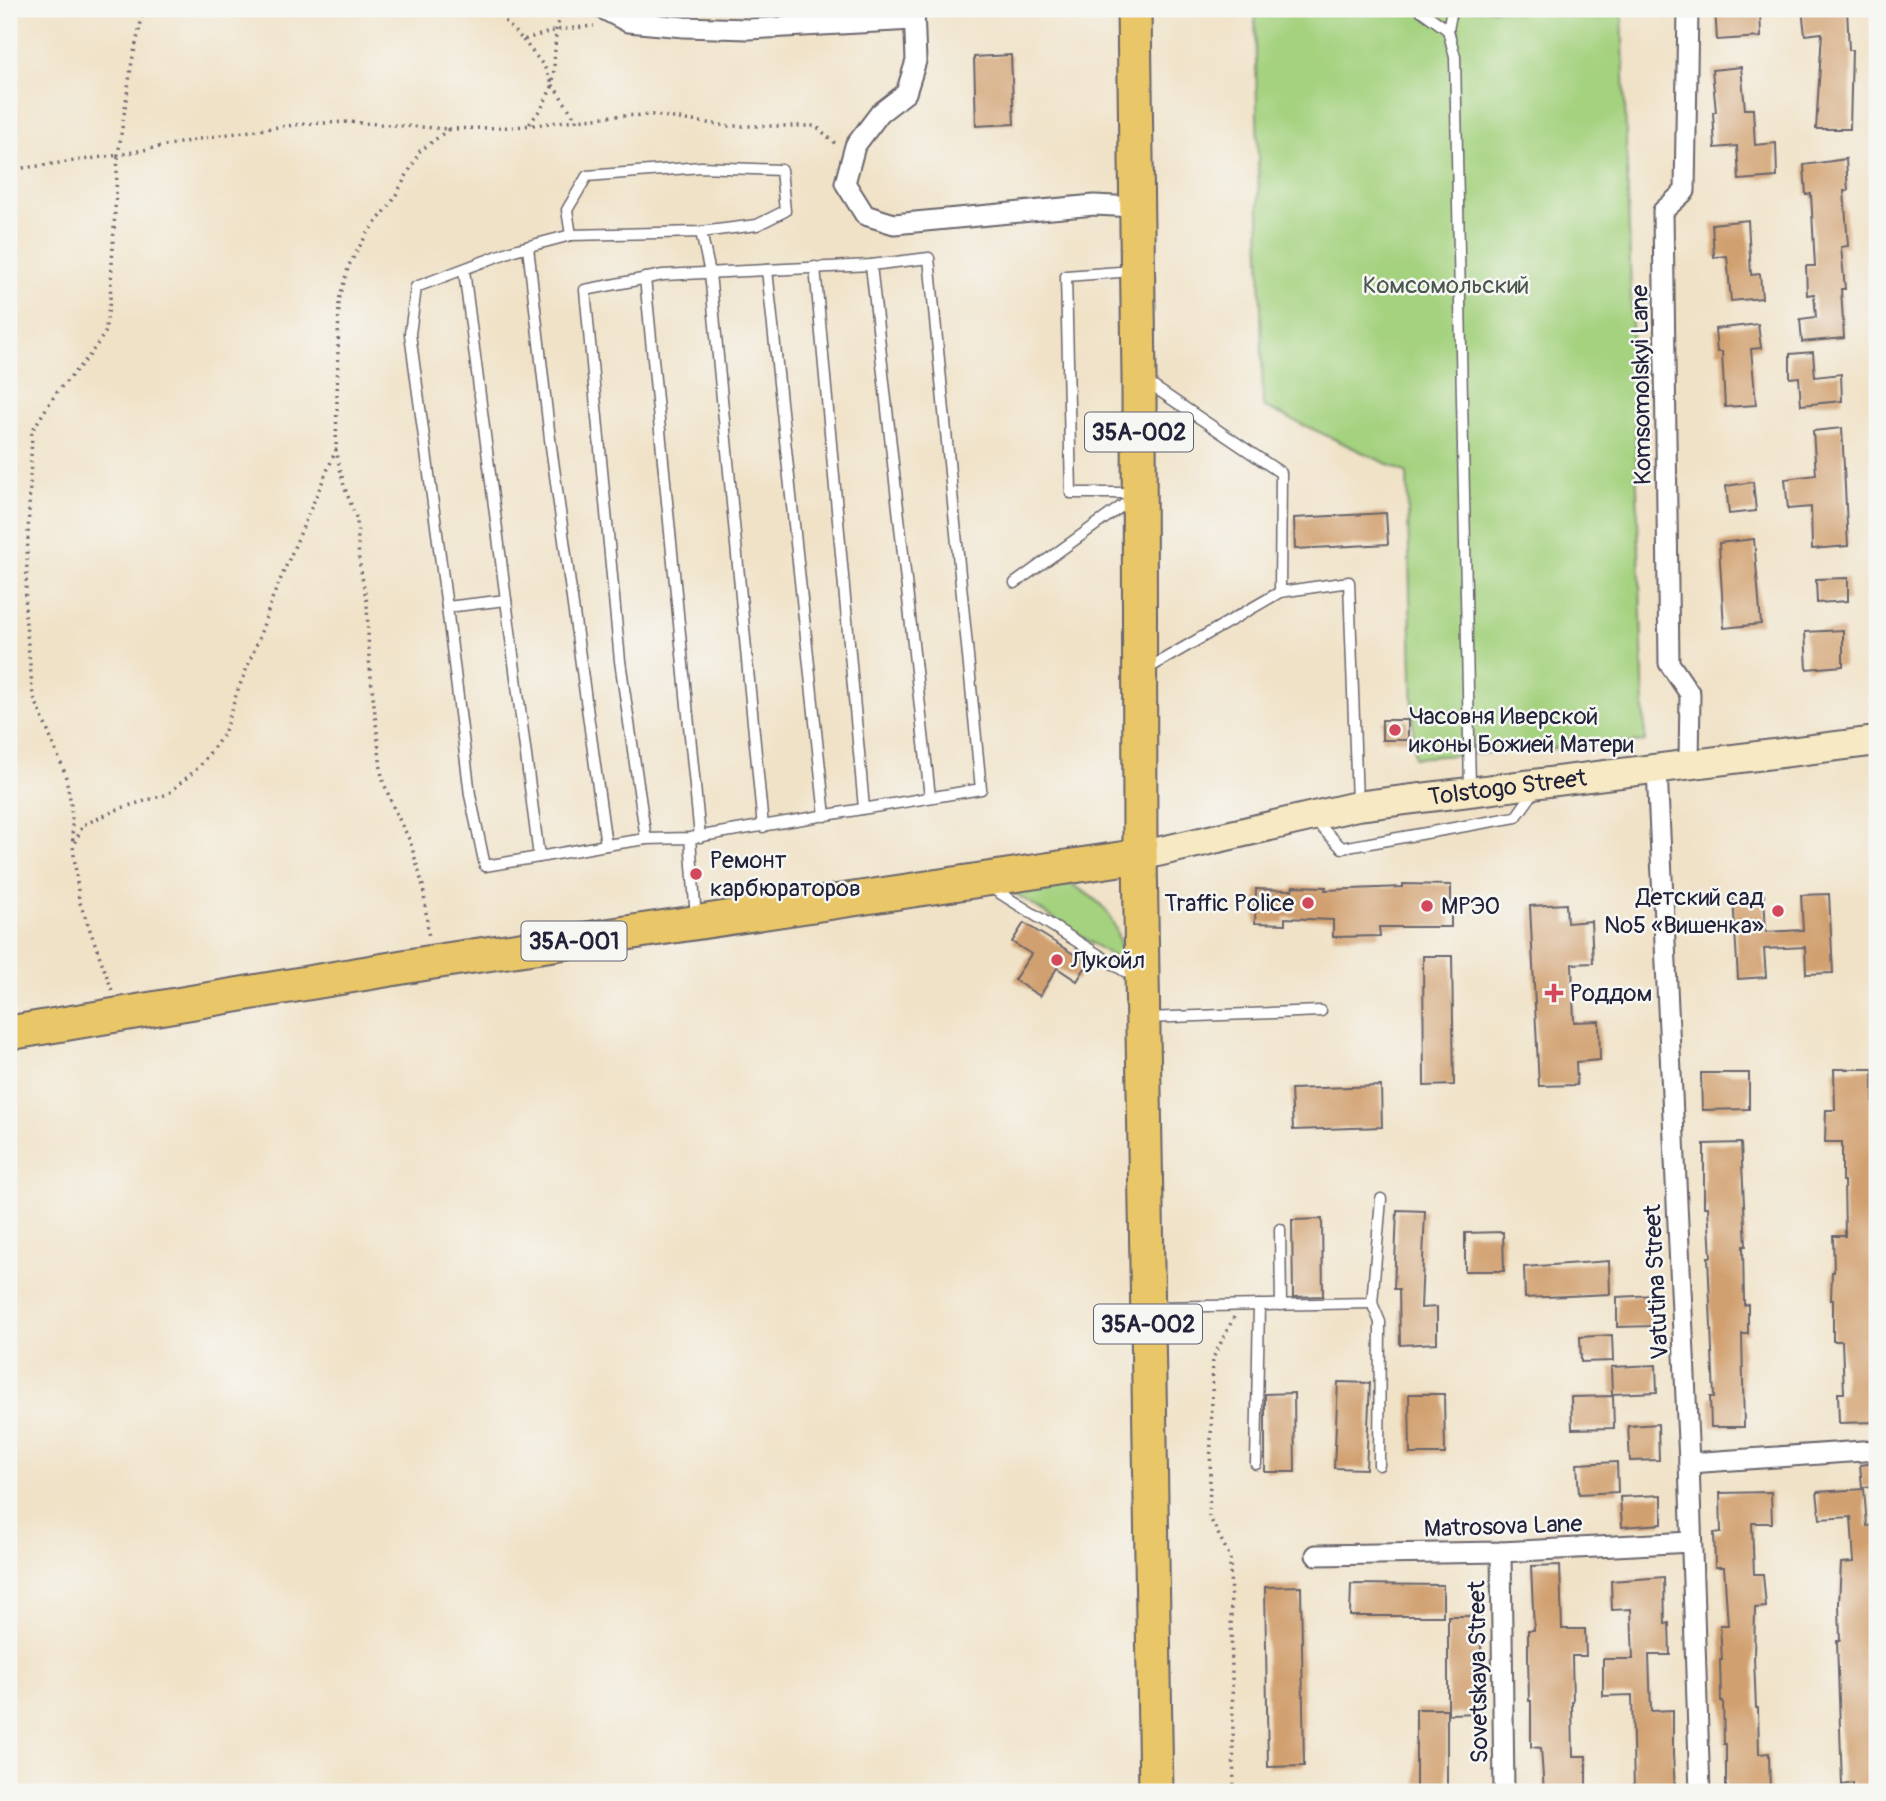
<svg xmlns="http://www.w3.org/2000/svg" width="1886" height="1801" font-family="Pangolin,sans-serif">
  <rect width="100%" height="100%" fill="#f6f6f2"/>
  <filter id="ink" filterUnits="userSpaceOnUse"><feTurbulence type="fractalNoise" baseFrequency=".0143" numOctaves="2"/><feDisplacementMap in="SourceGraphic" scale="14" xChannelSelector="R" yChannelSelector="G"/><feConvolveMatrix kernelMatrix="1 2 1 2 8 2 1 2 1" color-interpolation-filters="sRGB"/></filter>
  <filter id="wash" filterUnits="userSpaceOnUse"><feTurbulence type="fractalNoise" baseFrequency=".00686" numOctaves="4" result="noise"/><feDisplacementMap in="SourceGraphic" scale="28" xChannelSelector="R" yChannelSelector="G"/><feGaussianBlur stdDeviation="1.57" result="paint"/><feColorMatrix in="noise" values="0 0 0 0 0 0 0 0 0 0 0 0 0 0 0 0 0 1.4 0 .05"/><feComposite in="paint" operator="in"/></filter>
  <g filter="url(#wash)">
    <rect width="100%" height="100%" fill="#f0e2c7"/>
    <g fill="#a5d27f" stroke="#647a5d" stroke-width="2">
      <path d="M1255,9H1622L1645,742L1414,758L1407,473L1263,406Z"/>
      <path d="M1066,882C1108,902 1116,918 1124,964L1004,886Z"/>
    </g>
    <g id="blocks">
      <g fill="#d1a06f">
        <path d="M1715,9H1760L1761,37L1717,40Z"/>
        <path d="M1802,9H1847L1849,50H1852L1850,129H1816L1822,33L1805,35Z"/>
        <path d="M1011,55L1014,124L976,126L974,57Z"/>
        <path d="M1741,67L1745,109H1753L1755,145L1776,143L1777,177L1739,180L1737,146L1715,148L1713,112H1716L1712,70Z"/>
        <path d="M1846,159L1848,191H1844L1848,246L1841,247L1845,289H1841L1844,338L1802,342L1800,319L1816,317L1814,294L1807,295L1806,266H1815L1811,194L1806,195L1804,165Z"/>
        <path d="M1748,220L1751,275L1760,274L1762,298L1731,301L1727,256L1714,257L1712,224Z"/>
        <path d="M1758,324L1761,348L1751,349L1756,405L1725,407L1722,352H1717L1715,329Z"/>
        <path d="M1813,352L1815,377L1841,374L1842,401L1801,405L1799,377L1790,378V354Z"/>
        <path d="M1842,428L1848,546L1812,549L1811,507L1788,509L1785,479L1816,475L1813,431Z"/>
        <path d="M1753,482L1756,511L1729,514L1726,486Z"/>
        <path d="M1386,513L1388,544L1295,549L1294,518Z"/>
        <path d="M1754,539L1761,624L1724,628L1719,543Z"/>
        <path d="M1848,578V601L1817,603L1816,579Z"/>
        <path d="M1843,630V666L1807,669L1805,632Z"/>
        <rect x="1382" y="720" width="26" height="20"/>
        <path d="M1403,884L1451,885V927H1379L1380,936L1333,937V920L1285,918V924L1255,923L1256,889L1292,890L1293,886L1326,887L1325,890L1403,887Z"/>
        <path d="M1829,894L1833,973L1806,974L1805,947L1764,949L1766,977L1738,979L1733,897L1764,895L1766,932L1803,930L1801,895Z"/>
        <path d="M1566,904L1567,923L1591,921L1593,963L1572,964L1574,1022L1599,1021L1600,1060L1576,1062L1577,1085L1539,1086L1530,906Z"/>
        <path d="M1024,923L1088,963L1077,981L1057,968L1040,996L1014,980L1031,954L1012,942Z"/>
        <path d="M1423,956H1452L1454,1085L1424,1086Z"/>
        <path d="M1834,1069H1873L1874,1155H1877V1422L1839,1423L1838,1393H1844L1842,1341H1833V1300H1831L1832,1272H1834L1833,1236H1845L1844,1181H1842V1142H1825L1826,1110H1835Z"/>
        <path d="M1701,1073H1749V1109L1702,1110Z"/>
        <path d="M1381,1086L1382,1127L1293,1130L1291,1089Z"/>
        <path d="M1741,1143L1746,1246H1743L1744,1305L1748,1304V1334H1742L1744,1427H1711L1710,1397H1714L1708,1257H1711L1708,1207H1704V1144Z"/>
        <path d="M1397,1210L1425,1211L1421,1308L1437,1307V1343L1400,1345L1399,1289H1394Z"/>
        <path d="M1322,1219L1323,1296L1293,1297L1292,1220Z"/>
        <path d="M1503,1232L1504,1271H1465V1233Z"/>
        <path d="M1609,1261L1610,1294L1525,1298L1524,1267Z"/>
        <path d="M1654,1295V1326L1617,1327V1297Z"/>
        <path d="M1612,1335L1613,1361L1581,1362L1580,1337Z"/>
        <path d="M1656,1365L1657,1392L1612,1394L1611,1367Z"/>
        <path d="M1338,1382L1370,1383L1366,1469L1334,1468Z"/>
        <path d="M1294,1393L1295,1472H1265V1394Z"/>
        <path d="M1409,1394H1444L1445,1454H1410Z"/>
        <path d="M1613,1396L1614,1428L1572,1429L1571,1397Z"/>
        <path d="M1658,1424L1659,1460L1630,1461L1628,1426Z"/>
        <path d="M1617,1462L1618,1492L1579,1494L1577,1464Z"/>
        <path d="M1877,1463V1486L1862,1487L1860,1465Z"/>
        <path d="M1864,1489L1867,1526L1877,1525V1792H1853V1783L1842,1785L1837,1641H1840L1839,1603L1841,1563L1854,1562L1851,1517L1820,1519L1817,1492Z"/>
        <path d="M1771,1492L1772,1523H1752L1754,1574H1763L1766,1607L1755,1608L1754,1658L1756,1708H1758L1759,1754L1769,1753L1770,1792L1726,1791V1744H1724L1723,1701H1721L1720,1660H1722L1720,1625H1728L1724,1567H1715L1714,1533L1721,1532L1720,1493Z"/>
        <path d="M1662,1495V1524L1622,1527L1620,1497Z"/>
        <path d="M1560,1565L1562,1629H1585L1586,1656H1572L1573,1702H1572L1573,1756H1586V1791L1544,1792L1541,1748L1531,1747V1701H1529L1528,1657V1630H1534L1531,1566Z"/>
        <path d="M1664,1577L1665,1624L1669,1623L1670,1655H1649L1651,1711L1673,1710V1755L1675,1790L1634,1791L1632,1695L1603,1696V1659H1633L1631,1609L1612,1610L1611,1581Z"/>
        <path d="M1351,1584L1443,1585V1616H1350Z"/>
        <path d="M1301,1586L1304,1766L1268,1767L1265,1587Z"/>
        <path d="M1448,1616H1481V1713L1448,1714Z"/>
        <rect x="1416" y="1709" width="31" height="83"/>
      </g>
    </g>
  </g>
  <g filter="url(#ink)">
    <use href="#blocks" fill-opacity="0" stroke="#6a656c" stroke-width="2"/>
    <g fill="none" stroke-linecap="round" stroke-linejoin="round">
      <g stroke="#6a656c" stroke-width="13">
        <g id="service">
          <path d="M1419,9L1448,30"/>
          <path d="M1452,9L1448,30L1455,57L1470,788"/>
          <path d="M701,232L571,235L567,210L587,176L701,167L781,170L785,211L757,225L701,232L710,273L763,827"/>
          <path d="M528,247L550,439L606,845L539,857"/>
          <path d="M871,265L930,797"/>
          <path d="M815,267L864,808"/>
          <path d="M464,270L506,600L447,607L410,334L416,287L514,250L571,235"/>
          <path d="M767,270L825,816"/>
          <path d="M1133,271L1066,276L1071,493H1136"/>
          <path d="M645,278L700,837"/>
          <path d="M1145,381L1281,473L1280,592L1147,669"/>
          <path d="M1015,583L1133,498"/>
          <path d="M1280,592L1349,582L1357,802"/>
          <path d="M447,607L470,795L485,866L539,857L506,600"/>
          <path d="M1314,820L1342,848L1516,817L1536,789"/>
          <path d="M690,838L646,839L620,661L585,290L663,275L871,265L929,258L981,789L690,838L696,919"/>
          <path d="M606,845L646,839"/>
          <path d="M990,887L1134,977"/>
          <path d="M1147,1018L1321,1011"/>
          <path d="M1280,1229L1281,1305"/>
          <path d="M1372,1303L1380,1322L1379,1465"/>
          <path d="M1152,1307L1372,1303L1381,1199"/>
          <path d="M1256,1464L1259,1305"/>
        </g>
      </g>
      <g stroke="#6a656c" stroke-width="23">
        <g id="minor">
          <path d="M603,9L628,22L684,27L748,29L913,20"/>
          <path d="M914,9L916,61L906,93L880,113L855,146L845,183L865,215L894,224L1094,205L1135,207"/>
          <path d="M1688,9L1685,191L1663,211L1669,663L1690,694L1689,763"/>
          <path d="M1657,769L1689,1463L1700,1792"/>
          <path d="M1689,1463L1877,1450"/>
          <path d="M1501,1552L1504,1792"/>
          <path d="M1316,1555L1501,1552L1691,1542"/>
        </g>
      </g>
      <g stroke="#6a656c" stroke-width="32">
        <g id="secondary">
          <path id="s1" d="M1140,856L1357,806L1877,741"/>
        </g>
      </g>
      <g stroke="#6a656c" stroke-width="37">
        <g id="trunk">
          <path d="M1134,9L1139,377L1140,856L1156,1792"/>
          <path d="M9,1033L433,962L1140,856"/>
        </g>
      </g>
      <g stroke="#6a656c" stroke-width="3.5" stroke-dasharray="2 5" stroke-linecap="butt">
        <path d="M144,9L132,61L118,155L215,136L301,124L348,122L449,129L420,151L391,204L368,232L349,265L339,300L336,450"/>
        <path d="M498,9L503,19L523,40L556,30L594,26"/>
        <path d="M563,9L556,30L553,85L577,121"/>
        <path d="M523,40L544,66L553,85L542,107L528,126"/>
        <path d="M449,129L514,127L613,116L653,115L727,126H816L837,145"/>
        <path d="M9,170L118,155L110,300L105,333L89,356L56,393L32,431L25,614L33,695L65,773L71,804L73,844"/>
        <path d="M112,990L79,900L73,846L83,825L121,808L168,794L199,767L224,734L237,692L258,641L272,599L336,450L344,486L357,520L359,561L367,603L369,659L382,778L394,809L410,841L423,886L429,939"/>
        <path d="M1234,1317L1213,1358L1209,1516L1230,1557L1234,1792"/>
      </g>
      <use href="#service" stroke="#fff" stroke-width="10"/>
      <use href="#minor" stroke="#fff" stroke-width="19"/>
      <use href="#secondary" stroke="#f6e9c3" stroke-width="28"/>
      <use href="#trunk" stroke="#e9c769" stroke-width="33"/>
    </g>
  </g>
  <g fill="#d1495b" stroke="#f6f6f2" stroke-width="2.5">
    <circle cx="1395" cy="730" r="7"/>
    <circle cx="696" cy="874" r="7"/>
    <circle cx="1308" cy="903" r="7"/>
    <circle cx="1427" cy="906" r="7"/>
    <circle cx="1778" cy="911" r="7"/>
    <circle cx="1057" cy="960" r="7"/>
    <path d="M1550.5 982.5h7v7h7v7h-7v7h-7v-7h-7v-7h7z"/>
  </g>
  <g text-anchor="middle" stroke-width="5" stroke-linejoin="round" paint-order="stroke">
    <g fill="#f6f6f2" stroke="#626272" stroke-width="2">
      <rect x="1085" y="412.5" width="108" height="39" rx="5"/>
      <rect x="521.5" y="921.5" width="105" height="39" rx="5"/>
      <rect x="1094" y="1304.5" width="108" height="39" rx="5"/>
    </g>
    <g font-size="23" font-weight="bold" fill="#22223b">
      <text x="1139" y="440">35А-002</text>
      <text x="574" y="949">35А-001</text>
      <text x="1148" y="1332">35А-002</text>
    </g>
    <g font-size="24" fill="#49574f" stroke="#f6f6f2">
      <text x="1446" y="293">Комсомольский</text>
    </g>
    <g font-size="24" fill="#22223b" stroke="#f6f6f2">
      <text transform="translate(1641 385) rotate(-91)" y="8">Komsomolskyi Lane</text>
      <text dy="8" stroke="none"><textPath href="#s1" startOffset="374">Tolstogo Street</textPath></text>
      <text transform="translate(1656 1282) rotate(-93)" y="8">Vatutina Street</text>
      <text transform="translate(1503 1526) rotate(-2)" y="8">Matrosova Lane</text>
      <text transform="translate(1478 1672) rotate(-91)" y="8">Sovetskaya Street</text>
    </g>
    <g font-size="24" fill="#22223b" stroke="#f6f6f2" text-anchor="start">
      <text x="1409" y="724">Часовня Иверской<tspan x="1409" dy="28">иконы Божией Матери</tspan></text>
      <text x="710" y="868">Ремонт<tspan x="710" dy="28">карбюраторов</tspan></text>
      <text x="1764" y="905" text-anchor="end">Детский сад<tspan x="1764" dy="28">№5 «Вишенка»</tspan></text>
      <text x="1294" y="911" text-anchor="end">Traffic Police</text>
      <text x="1441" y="914">МРЭО</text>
      <text x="1071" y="968">Лукойл</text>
      <text x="1570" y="1001">Роддом</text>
    </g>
  </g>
  <rect width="1886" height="1801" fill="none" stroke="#f6f6f2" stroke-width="35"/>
</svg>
